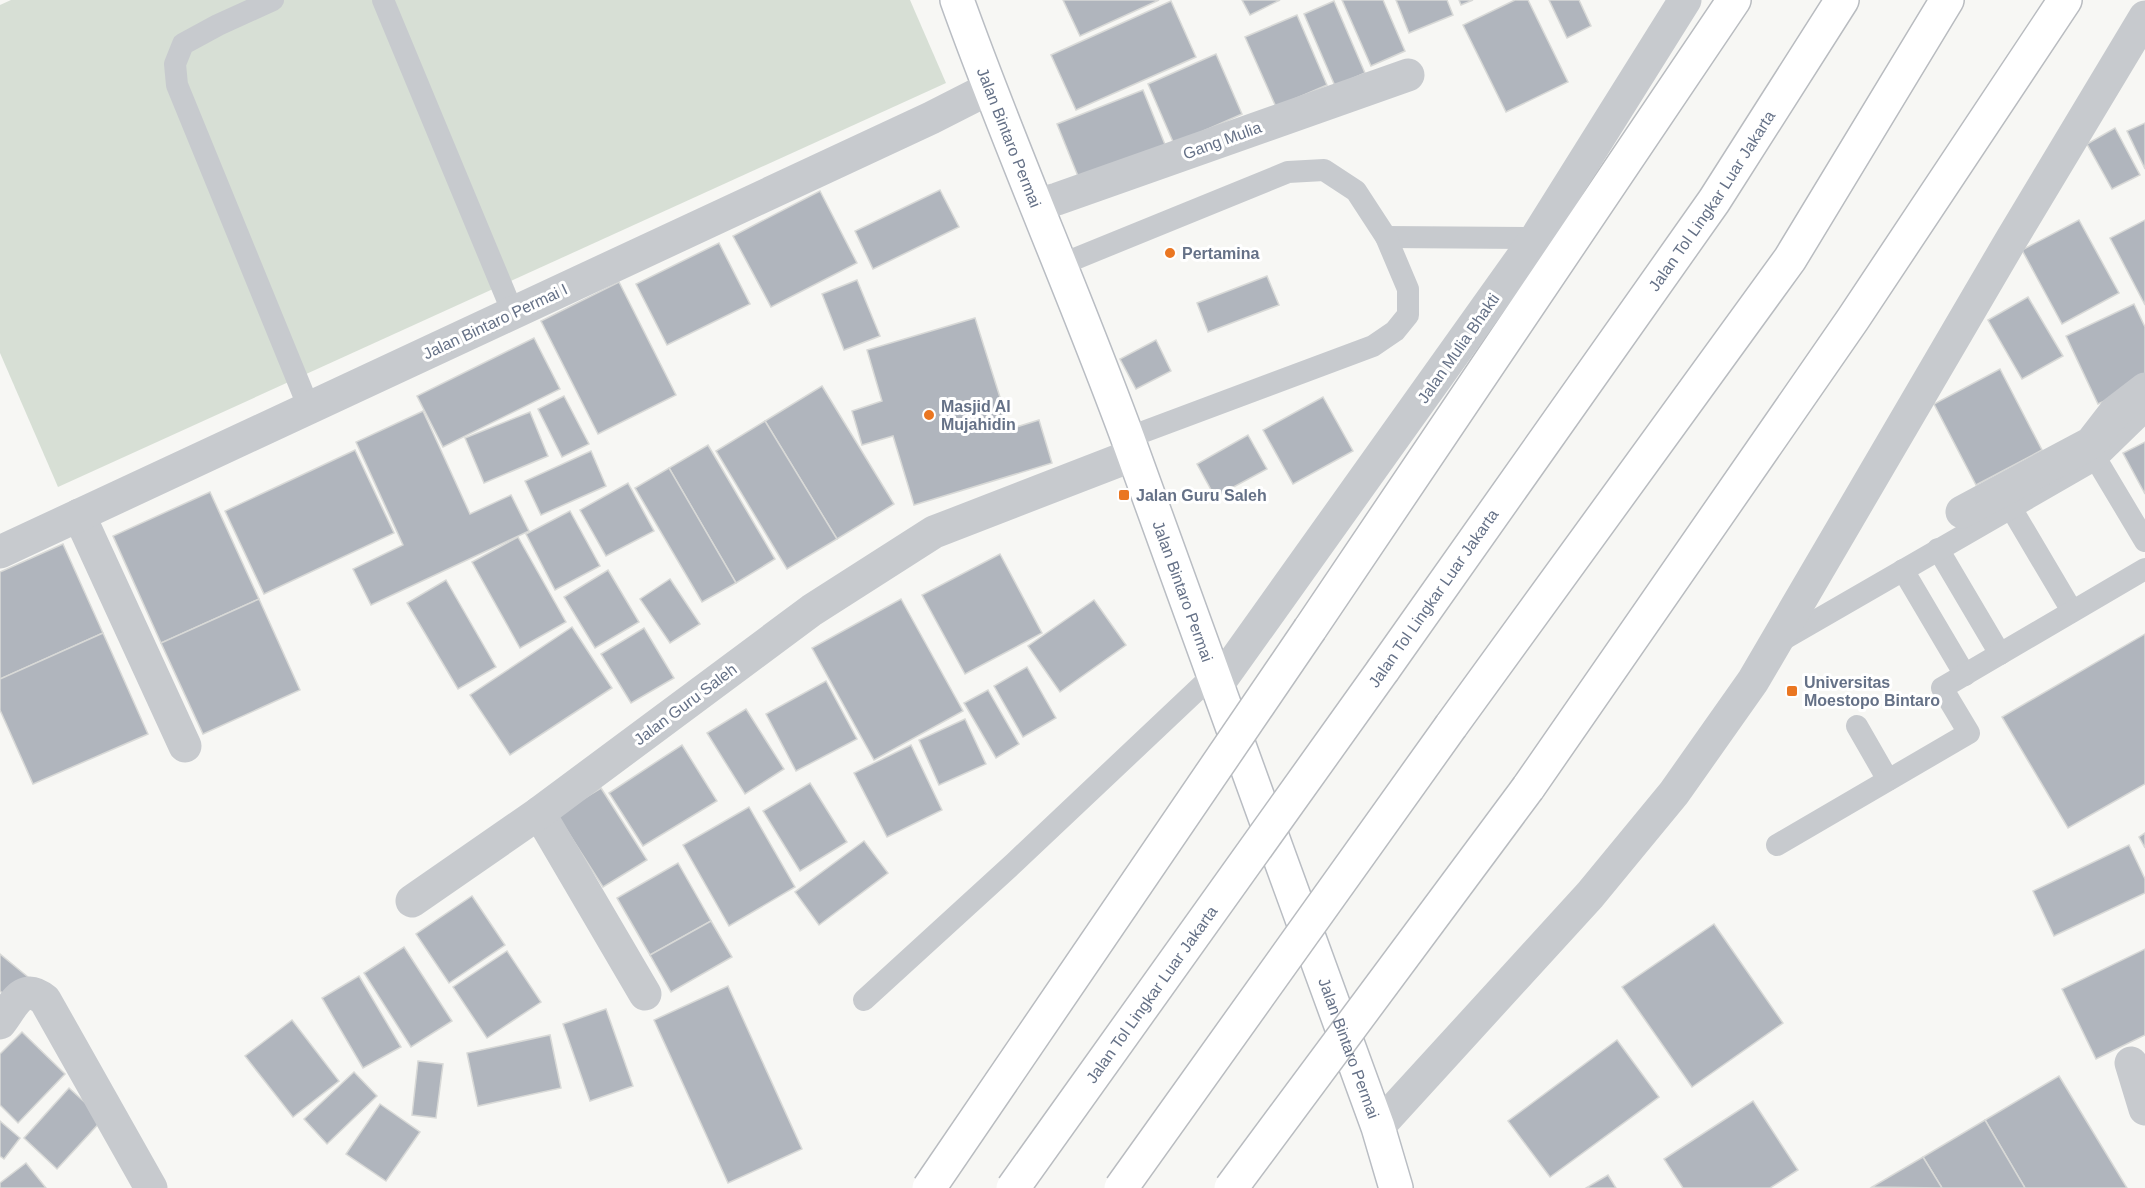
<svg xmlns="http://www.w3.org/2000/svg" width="2145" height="1188" font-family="Helvetica,sans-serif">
  <rect width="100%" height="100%" fill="#f7f7f4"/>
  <path fill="#d7dfd5" d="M11,0H910L946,83L58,487L0,353V5Z"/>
  <g fill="#b0b5bd" stroke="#d8d9d7" stroke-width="1.5">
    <path d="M1063,0H1159L1080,36Z"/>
    <path d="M1242,0H1280L1250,15Z"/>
    <path d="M1342,0H1383L1405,51L1371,66Z"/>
    <path d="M1396,0H1447L1453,15L1409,33Z"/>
    <path d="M1459,0H1473L1461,5Z"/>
    <path d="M1515,0H1528L1568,82L1506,112L1463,25Z"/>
    <path d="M1549,0H1579L1591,26L1567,38Z"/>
    <path d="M1171,1L1196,57L1076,110L1051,55Z"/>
    <path d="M1334,1L1365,73L1335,86L1304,14Z"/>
    <path d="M1297,15L1327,85L1276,107L1245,37Z"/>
    <path d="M1216,54L1242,114L1174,144L1148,84Z"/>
    <path d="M1143,90L1166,147L1080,181L1057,124Z"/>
    <path d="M2145,123V169L2127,131Z"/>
    <path d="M2115,128L2140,175L2112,189L2087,144Z"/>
    <path d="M940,190L959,227L873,269L855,231Z"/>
    <path d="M820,191L857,263L771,307L733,236Z"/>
    <path d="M2079,220L2119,293L2062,324L2022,250Z"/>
    <path d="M2145,220V305L2110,238Z"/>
    <path d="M719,243L750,304L667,345L636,284Z"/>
    <path d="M1267,276L1279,305L1208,332L1197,303Z"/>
    <path d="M857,280L880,336L844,350L822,294Z"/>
    <path d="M619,282L676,395L598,434L541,321Z"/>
    <path d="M2028,297L2063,356L2022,379L1988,320Z"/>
    <path d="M2134,304L2145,327V382L2098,404L2066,336Z"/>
    <path d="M975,318L1010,429L1039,420L1052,463L914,505L893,436L862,445L852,411L882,401L867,350Z"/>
    <path d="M534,338L560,389L443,447L417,396Z"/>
    <path d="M1156,340L1171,371L1136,389L1120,359Z"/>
    <path d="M2000,369L2042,450L1976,485L1934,404Z"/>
    <path d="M822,386L894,504L837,539L765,421Z"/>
    <path d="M564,396L589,444L562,457L538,409Z"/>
    <path d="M1323,397L1353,451L1293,484L1263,430Z"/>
    <path d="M423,411L470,514L511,495L529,531L371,605L353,569L403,545L356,442Z"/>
    <path d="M530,412L548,456L484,483L465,438Z"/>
    <path d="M765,421L837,539L787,569L716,451Z"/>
    <path d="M1248,435L1267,469L1215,497L1197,464Z"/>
    <path d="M2145,442V494L2123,453Z"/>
    <path d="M708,445L775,559L736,583L669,468Z"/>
    <path d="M355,450L394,533L264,594L225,511Z"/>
    <path d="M591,451L606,486L541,515L525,481Z"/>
    <path d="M669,468L736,583L702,602L635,488Z"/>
    <path d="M628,483L654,531L606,556L580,510Z"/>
    <path d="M210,492L259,599L161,643L113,536Z"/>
    <path d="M570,511L600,566L555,590L526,534Z"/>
    <path d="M518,537L566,622L520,648L472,562Z"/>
    <path d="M63,544L103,633L0,679V572Z"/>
    <path d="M1000,554L1042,633L965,674L922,595Z"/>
    <path d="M608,570L639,622L595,648L564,597Z"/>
    <path d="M670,579L700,624L670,643L640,599Z"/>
    <path d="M446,580L496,667L458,689L407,603Z"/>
    <path d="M259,599L300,690L203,734L161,643Z"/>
    <path d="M901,599L963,711L874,760L812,648Z"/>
    <path d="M1094,600L1126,645L1060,692L1028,646Z"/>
    <path d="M572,627L612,688L510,755L470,695Z"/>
    <path d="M644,628L674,678L631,703L601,654Z"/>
    <path d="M103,633L148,734L33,784L0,710V679Z"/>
    <path d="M2145,634V784L2068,828L2002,717Z"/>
    <path d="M1027,667L1056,718L1023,737L994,686Z"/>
    <path d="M826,681L857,739L796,771L766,714Z"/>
    <path d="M988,690L1019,744L996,758L964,703Z"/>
    <path d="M746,709L784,769L745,794L707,733Z"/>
    <path d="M965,719L986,764L939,785L919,740Z"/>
    <path d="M682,745L717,801L643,846L609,793Z"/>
    <path d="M911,745L942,810L887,837L854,773Z"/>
    <path d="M810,783L847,842L800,871L763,811Z"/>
    <path d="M601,788L647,860L603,887L557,815Z"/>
    <path d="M749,807L795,887L729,926L683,845Z"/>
    <path d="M2145,833V848L2139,837Z"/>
    <path d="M864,841L888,873L819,925L795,892Z"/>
    <path d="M2129,845L2145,879V893L2054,936L2033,891Z"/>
    <path d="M678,863L711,921L650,955L617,898Z"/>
    <path d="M472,896L505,945L449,983L416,934Z"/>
    <path d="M711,921L732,957L671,992L650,955Z"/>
    <path d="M1714,924L1783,1023L1692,1087L1622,987Z"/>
    <path d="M404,947L452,1021L411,1047L364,973Z"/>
    <path d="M2145,949V1035L2096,1059L2062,989Z"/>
    <path d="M507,951L541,1002L487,1038L453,987Z"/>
    <path d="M0,954L28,977L9,999L0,991Z"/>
    <path d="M359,976L401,1047L363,1068L322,998Z"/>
    <path d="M728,986L802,1149L728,1183L654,1020Z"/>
    <path d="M606,1009L633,1086L590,1101L563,1024Z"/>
    <path d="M292,1020L339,1081L293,1117L245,1056Z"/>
    <path d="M22,1032L65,1074L18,1123L0,1105V1054Z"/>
    <path d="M550,1035L561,1088L478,1106L467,1053Z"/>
    <path d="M1617,1040L1659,1097L1550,1177L1508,1121Z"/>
    <path d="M418,1061L443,1064L436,1118L412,1115Z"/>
    <path d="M354,1072L377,1096L327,1144L304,1119Z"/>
    <path d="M2059,1076L2127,1188H2025L1985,1120Z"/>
    <path d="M69,1088L103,1119L57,1169L24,1138Z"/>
    <path d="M1753,1101L1798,1170L1770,1188H1683L1664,1159Z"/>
    <path d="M380,1104L420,1132L386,1181L346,1154Z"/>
    <path d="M1985,1120L2025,1188H1942L1923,1157Z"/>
    <path d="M0,1121L20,1138L4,1159L0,1156Z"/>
    <path d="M1923,1157L1942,1188L1872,1187Z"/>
    <path d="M26,1163L46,1188H0V1183Z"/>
    <path d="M1608,1175L1616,1188H1586Z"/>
  </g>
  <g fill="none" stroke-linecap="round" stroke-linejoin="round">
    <g stroke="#b9bdc3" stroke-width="36">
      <g id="secondary">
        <path id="s1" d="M957,0C1010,148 1074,292 1128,439C1211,668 1294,898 1378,1127L1396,1188"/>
      </g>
    </g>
    <g stroke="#b9bcc0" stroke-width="36">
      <g id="motorway">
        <path d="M1310,629L1734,0"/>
        <path id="s2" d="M1383,670L1714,201L1842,0"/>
        <path d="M1451,726L1790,259L1947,0"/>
        <path d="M1528,788L1853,319L2065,0"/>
      </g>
    </g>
    <g stroke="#c7cace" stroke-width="22">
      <path d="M273,0L218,25L183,44L175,64L177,85L309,408"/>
      <path d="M383,0L513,313"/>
      <path d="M1386,237L1536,238"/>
      <path d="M1060,265L1288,172L1324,170L1356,191L1386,237L1408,289V315L1395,331L1373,346L1127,438"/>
      <path d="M2096,459L2145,541"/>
      <path d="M2011,508L2072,611"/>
      <path d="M1938,549L2000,654"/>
      <path d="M1903,570L1965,675"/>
      <path d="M1777,643L2096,459L2145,411"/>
      <path d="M1857,726L1888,780"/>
      <path d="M1777,845L1969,733L1942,688L2145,569"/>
      <path d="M864,1000L1015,862L1212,676"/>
    </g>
    <g stroke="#c7cace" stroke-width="33">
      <path d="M1036,205L1057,199L1408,75"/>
      <path d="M1962,512L2091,443L2115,412L2145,389"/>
      <path d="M79,515L185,746"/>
      <path d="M0,552L931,118L988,89"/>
      <path d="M1216,687L1536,238L1685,0"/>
      <path d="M539,813L645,994"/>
      <path d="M412,901L539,813L812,610L934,532L1133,455"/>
      <path d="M0,1023C14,1005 22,981 45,1000L151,1188"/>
      <path d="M2131,1063L2145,1109"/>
      <path d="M1378,1127L1590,895L1674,793L1753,681L2011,240L2145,17"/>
    </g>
    <use href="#secondary" stroke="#fff" stroke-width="33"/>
    <use href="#motorway" stroke="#fff" stroke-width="33"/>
    <g stroke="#b9bcc0" stroke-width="36" stroke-linecap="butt">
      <g id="motorway-bridge">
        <path d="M929,1188L1310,629"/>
        <path id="s3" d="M1013,1188L1383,670"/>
        <path d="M1121,1188L1451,726"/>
        <path d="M1231,1188L1528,788"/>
      </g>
    </g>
    <use href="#motorway-bridge" stroke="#fff" stroke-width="33"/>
  </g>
  <g fill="#ea7621" stroke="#fff" stroke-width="2">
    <circle cx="1170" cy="253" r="6"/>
    <circle cx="929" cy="415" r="6"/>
    <rect x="1118" y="489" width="12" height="12" rx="3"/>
    <rect x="1786" y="685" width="12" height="12" rx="3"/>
  </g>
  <g text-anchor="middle" stroke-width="6" stroke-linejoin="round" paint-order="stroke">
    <g font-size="16" fill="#657187" stroke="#fff">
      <text dy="6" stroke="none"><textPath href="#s1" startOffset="147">Jalan Bintaro Permai</textPath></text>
      <text transform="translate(1222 140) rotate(-20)" y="6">Gang Mulia</text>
      <text dy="6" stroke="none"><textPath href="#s2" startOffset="573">Jalan Tol Lingkar Luar Jakarta</textPath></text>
      <text transform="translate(495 321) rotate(-25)" y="6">Jalan Bintaro Permai I</text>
      <text transform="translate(1458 348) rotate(-55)" y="6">Jalan Mulia Bhakti</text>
      <text dy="6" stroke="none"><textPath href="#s1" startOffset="633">Jalan Bintaro Permai</textPath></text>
      <text transform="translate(1433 598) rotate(-55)" y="6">Jalan Tol Lingkar Luar Jakarta</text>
      <text transform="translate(685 704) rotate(-37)" y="6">Jalan Guru Saleh</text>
      <text dy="6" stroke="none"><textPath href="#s3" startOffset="238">Jalan Tol Lingkar Luar Jakarta</textPath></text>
      <text dy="6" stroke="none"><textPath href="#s1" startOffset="1119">Jalan Bintaro Permai</textPath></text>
    </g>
    <g font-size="16" font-weight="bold" fill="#657187" stroke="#fff" text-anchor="start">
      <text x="1182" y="259">Pertamina</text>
      <text x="941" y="412">Masjid Al<tspan x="941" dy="18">Mujahidin</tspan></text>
      <text x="1136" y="501">Jalan Guru Saleh</text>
      <text x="1804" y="688">Universitas<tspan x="1804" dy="18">Moestopo Bintaro</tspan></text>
    </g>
  </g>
</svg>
